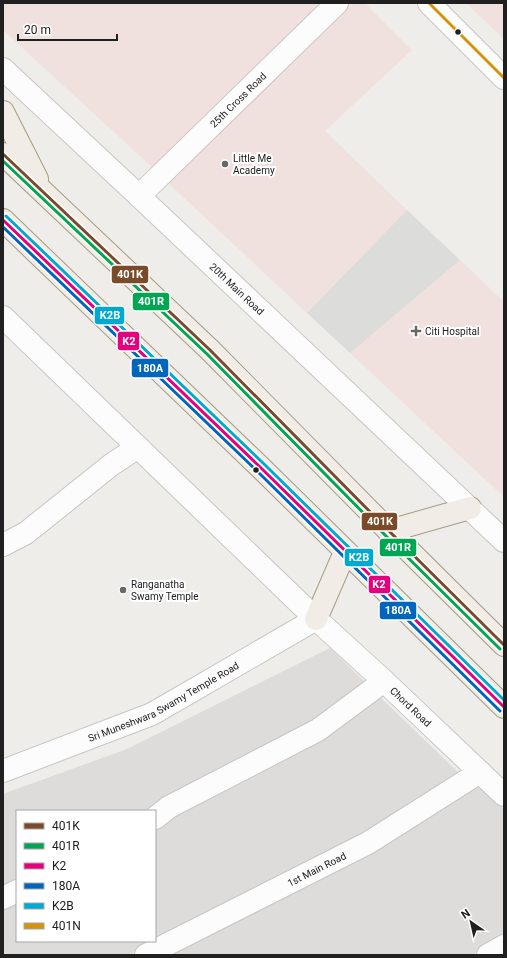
<svg xmlns="http://www.w3.org/2000/svg" width="507" height="958" font-family="Roboto,sans-serif">
  <rect width="100%" height="100%" fill="#eeede9"/>
  <g fill="#dddcda">
    <path d="M330,648L370,687L315,726L153,811H17V888L3,895V794L127,749Z"/>
    <path d="M379,696L460,774L364,837L129,955H3V900L17,893V941H155V823Z"/>
    <path d="M481,784L504,809V938L472,955H160L371,850Z"/>
  </g>
  <g fill="#f0e1de">
    <path d="M3,3H320L155,170L3,30Z"/>
    <path d="M353,3H365L412,50L325,131L407,210L307,313L166,181Z"/>
    <path d="M466,3H504V39Z"/>
    <path d="M460,260L504,302V497L350,353Z"/>
  </g>
  <path fill="#dcdcda" d="M407,210L460,260L350,353L307,313Z"/>
  <g fill="none" stroke-linecap="round" stroke-linejoin="round">
    <g stroke="#c7c6c5" stroke-width="24">
      <g id="minor">
        <path id="s1" d="M139,196L337,3"/>
        <path d="M3,545L26,533L111,465L138,447"/>
        <path id="s2" d="M3,771L152,714L316,619"/>
        <path d="M155,818L169,807L318,730L384,681"/>
        <path d="M3,898L17,891"/>
        <path id="s3" d="M146,955L368,843L480,772"/>
        <path d="M488,955L504,946"/>
      </g>
    </g>
    <g stroke="#c7c6c5" stroke-width="24">
      <g id="tertiary">
        <path d="M429,3L504,78"/>
        <path id="s4" d="M3,69L139,196L504,541"/>
        <path id="s5" d="M3,317L316,619L384,681L504,795"/>
      </g>
    </g>
    <g stroke="#a59c85" stroke-width="24">
      <g id="primary">
        <path d="M3,112L37,179"/>
        <path d="M3,154L210,350L389,531L504,645"/>
        <path d="M3,220L260,467L504,707"/>
        <path d="M389,531L470,508"/>
        <path d="M316,619L345,552"/>
      </g>
    </g>
    <use href="#minor" stroke="#fcfcfc" stroke-width="22"/>
    <use href="#tertiary" stroke="#fcfcfc" stroke-width="22"/>
    <use href="#primary" stroke="#f1ede6" stroke-width="22"/>
    <g stroke="#fff" stroke-width="6">
      <path id="bus-1" d="M3,154L210,350L389,531L504,645"/>
    </g>
    <g stroke="#fff" stroke-width="6">
      <path id="bus-2" d="M3,161L207,354L385,535L500,649"/>
    </g>
    <g stroke="#fff" stroke-width="6">
      <path id="bus-3" d="M3,220L260,467L504,707"/>
    </g>
    <g stroke="#fff" stroke-width="6">
      <path id="bus-4" d="M3,227L257,471L500,711"/>
    </g>
    <g stroke="#fff" stroke-width="6">
      <path id="bus-5" d="M6,216L263,463L504,700"/>
    </g>
    <g stroke="#fff" stroke-width="6">
      <path id="bus-6" d="M429,3L504,78"/>
    </g>
    <use href="#bus-1" stroke="#7a4b2a" stroke-width="3"/>
    <use href="#bus-2" stroke="#00a651" stroke-width="3"/>
    <use href="#bus-3" stroke="#e5007d" stroke-width="3"/>
    <use href="#bus-4" stroke="#0065bd" stroke-width="3"/>
    <use href="#bus-5" stroke="#00a9ce" stroke-width="3"/>
    <use href="#bus-6" stroke="#d79205" stroke-width="3"/>
  </g>
  <g fill="#202020" stroke="#fff" stroke-width="1.5">
    <circle cx="458" cy="32" r="3.5"/>
    <circle cx="256" cy="470" r="3.5"/>
  </g>
  <g fill="#686866" stroke="#fff" stroke-width="1.5">
    <circle cx="225" cy="164" r="4"/>
    <path d="M414 325h4v4h4v4h-4v4h-4v-4h-4v-4h4z"/>
    <circle cx="123" cy="590" r="4"/>
  </g>
  <g text-anchor="middle" stroke-width="4" stroke-linejoin="round" paint-order="stroke">
    <g font-size="10" fill="#202020" stroke="#fff">
      <text dy="4" stroke="none"><textPath href="#s1" startOffset="138">25th Cross Road</textPath></text>
      <text dy="4" stroke="none"><textPath href="#s4" startOffset="321">20th Main Road</textPath></text>
      <text dy="4" stroke="none"><textPath href="#s2" startOffset="175">Sri Muneshwara Swamy Temple Road</textPath></text>
      <text dy="4" stroke="none"><textPath href="#s5" startOffset="564">Chord Road</textPath></text>
      <text dy="4" stroke="none"><textPath href="#s3" startOffset="191">1st Main Road</textPath></text>
    </g>
    <g font-size="10" fill="#202020" stroke="#fff" text-anchor="start">
      <text x="233" y="162">Little Me<tspan x="233" dy="12">Academy</tspan></text>
      <text x="425" y="335">Citi Hospital</text>
      <text x="131" y="588">Ranganatha<tspan x="131" dy="12">Swamy Temple</tspan></text>
    </g>
  </g>
  <g stroke="#fff" stroke-width="1.5">
    <rect x="111" y="265" width="38" height="19" rx="4" fill="#7a4b2a"/>
    <rect x="132" y="292" width="38" height="19" rx="4" fill="#00a651"/>
    <rect x="94" y="306" width="31" height="19" rx="4" fill="#00a9ce"/>
    <rect x="117" y="331" width="23" height="20" rx="4" fill="#e5007d"/>
    <rect x="131" y="358" width="38" height="20" rx="4" fill="#0065bd"/>
    <rect x="361" y="512" width="37" height="19" rx="4" fill="#7a4b2a"/>
    <rect x="379" y="538" width="38" height="19" rx="4" fill="#00a651"/>
    <rect x="344" y="548" width="30" height="19" rx="4" fill="#00a9ce"/>
    <rect x="368" y="575" width="23" height="19" rx="4" fill="#e5007d"/>
    <rect x="379" y="601" width="38" height="19" rx="4" fill="#0065bd"/>
  </g>
  <g font-size="11" text-anchor="middle" font-weight="bold" fill="#fff">
    <text x="130" y="278">401K</text>
    <text x="151" y="305">401R</text>
    <text x="110" y="319">K2B</text>
    <text x="129" y="345">K2</text>
    <text x="150" y="372">180A</text>
    <text x="380" y="525">401K</text>
    <text x="398" y="551">401R</text>
    <text x="359" y="561">K2B</text>
    <text x="379" y="588">K2</text>
    <text x="398" y="614">180A</text>
  </g>
  <rect width="507" height="958" fill="none" stroke="#202020" stroke-width="8"/>
  <rect x="16" y="810" width="140" height="132" fill="#ffffff" stroke="#a6a6a6"/>
  <rect x="24" y="823" width="20" height="6" fill="#7a4b2a" stroke="#a6a6a6"/>
  <text x="52" y="830" font-size="12" fill="#202020">401K</text>
  <rect x="24" y="843" width="20" height="6" fill="#00a651" stroke="#a6a6a6"/>
  <text x="52" y="850" font-size="12" fill="#202020">401R</text>
  <rect x="24" y="863" width="20" height="6" fill="#e5007d" stroke="#a6a6a6"/>
  <text x="52" y="870" font-size="12" fill="#202020">K2</text>
  <rect x="24" y="883" width="20" height="6" fill="#0065bd" stroke="#a6a6a6"/>
  <text x="52" y="890" font-size="12" fill="#202020">180A</text>
  <rect x="24" y="903" width="20" height="6" fill="#00a9ce" stroke="#a6a6a6"/>
  <text x="52" y="910" font-size="12" fill="#202020">K2B</text>
  <rect x="24" y="923" width="20" height="6" fill="#d79205" stroke="#a6a6a6"/>
  <text x="52" y="930" font-size="12" fill="#202020">401N</text>
  <g transform="translate(471 922) rotate(326)" stroke="#ffffff" stroke-width="3" paint-order="stroke">
  <path d="M0-3L7 15L0 10L-7 15Z" fill="#202020"/>
  <text y="-6" font-size="11" font-weight="bold" text-anchor="middle" fill="#202020">N</text>
  </g>
  <path d="M18 34v6h99v-6" fill="none" stroke="#202020" stroke-width="2"/>
  <text x="24" y="34" font-size="12" fill="#202020" stroke="#ffffff" stroke-width="3" paint-order="stroke">20 m</text>
</svg>
